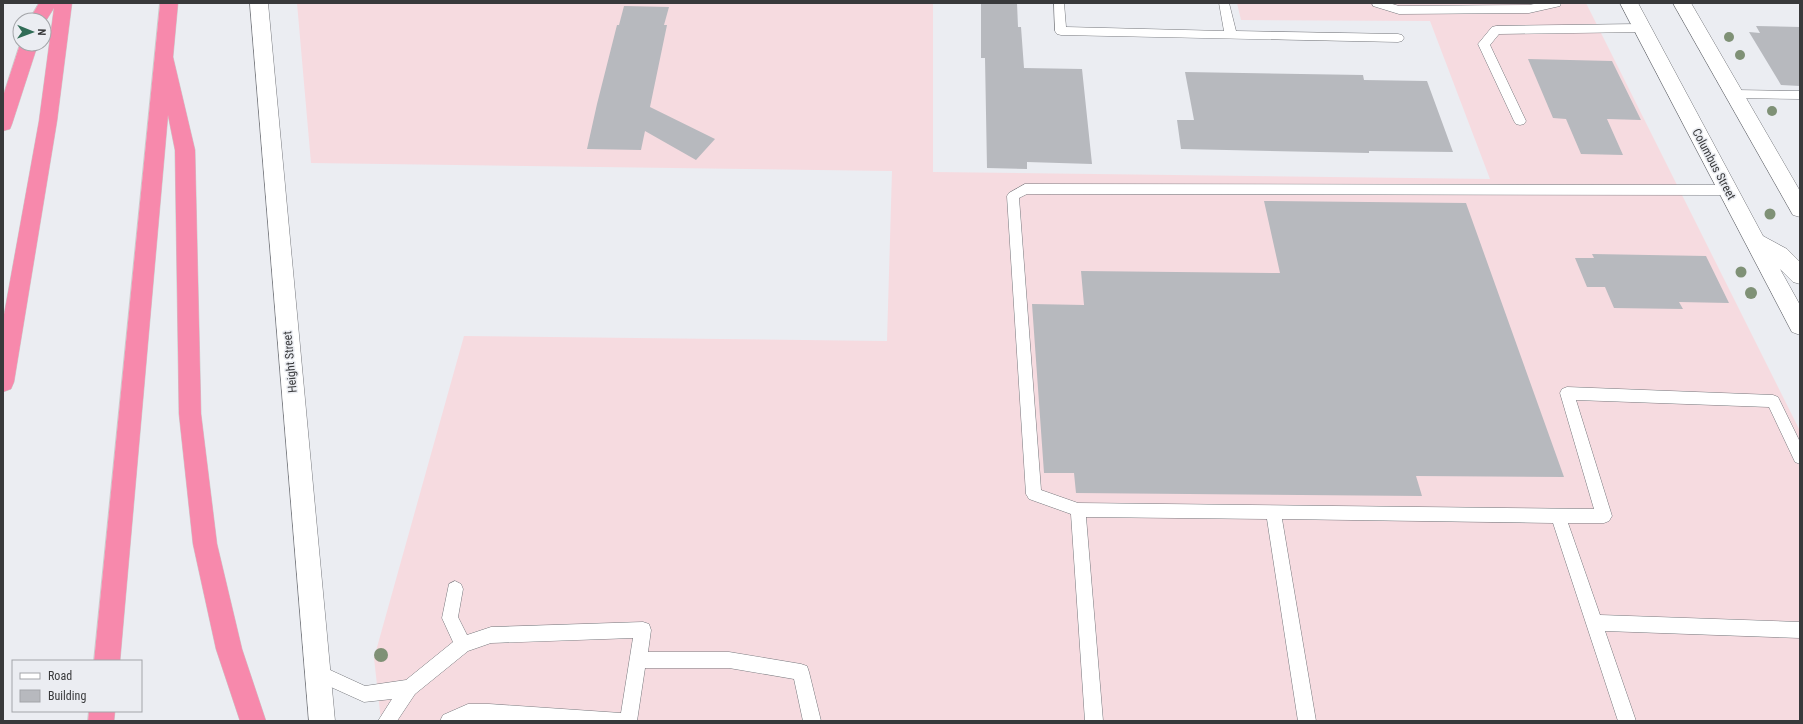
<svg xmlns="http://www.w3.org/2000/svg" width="1803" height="724" font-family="'Roboto Condensed',sans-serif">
  <rect width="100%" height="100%" fill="#ebedf2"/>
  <path fill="#f6dbe0" d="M297,3H933V172L1490,179L1430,21L1241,20L1237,3H1586L1800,431V721H381L374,658L464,336L887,341L892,171L311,163Z"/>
  <g fill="#b7b9be">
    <path d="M981,3H1017L1018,27H1021L1024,68L1082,69L1092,164L1027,162V169L987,168L985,58H981Z"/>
    <path d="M624,6L669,7L664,25H667L650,107L715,139L696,160L645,131L641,150L587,149L597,104L617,25H619Z"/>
    <path d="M1756,26L1800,27V86L1781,85L1749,32L1760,33Z"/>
    <path d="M1528,59L1612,61L1641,120L1607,119L1623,155L1581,154L1566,119L1553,118Z"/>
    <path d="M1185,72L1363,75L1364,80L1427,81L1453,152L1369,151V153L1181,149L1177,120H1194Z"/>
    <path d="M1264,201L1466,203L1564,477L1416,476L1422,496L1076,493L1074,473H1044L1032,304L1084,305L1081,271L1280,273Z"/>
    <path d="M1592,254L1706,256L1729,303L1679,302L1683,309L1614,308L1605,287H1587L1575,258H1594Z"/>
  </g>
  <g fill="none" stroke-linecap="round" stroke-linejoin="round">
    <g stroke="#76787d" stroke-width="1">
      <g id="service">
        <path d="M1054,3H1064L1066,27L1224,31L1219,3H1229L1236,31L1398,34L1402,35L1404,38L1402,41L1398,42L1061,35L1057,34L1055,31Z"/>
        <path d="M1372,3H1389L1399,6L1529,5L1539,3H1561L1560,6L1529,13L1399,14L1373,6Z"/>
        <path d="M1642,24L1646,25L1648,28L1646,31L1642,32L1499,34L1490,45L1526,121L1524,124L1520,125L1516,124L1514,121L1478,44L1492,27L1496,26Z"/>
        <path d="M1734,90L1800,91V99L1734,98L1730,97L1728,94L1730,91Z"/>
        <path d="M1025,184L1728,185L1732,187L1734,190L1732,193L1728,195L1027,194L1019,198L1041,490L1078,503L1594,509L1560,393L1562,389L1567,387L1773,395L1778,397L1800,442V464L1795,462L1769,407L1576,400L1612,516L1609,521L1604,523H1568L1600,615L1800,622V638L1605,631L1636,721H1618L1553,523L1282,519L1316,721H1298L1267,519L1086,517L1103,721H1085L1071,514L1029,499L1026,494L1007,196L1009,193Z"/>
        <path d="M455,581L461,584L463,589L458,617L467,635L491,627L643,622L649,624L651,630L648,652H729L801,664L807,666L809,672L821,721H803L794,679L729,668H645L637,721H440L443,715L468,704H489L621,713L633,638L491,643L468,651L415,694L397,721H378L392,699L364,702L311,678L309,672L311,666L317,664L365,686L406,680L453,642L442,618L449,584Z"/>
      </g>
    </g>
    <g stroke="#76787d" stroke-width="1">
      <path id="tertiary" d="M250,3H268L335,721H309Z"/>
    </g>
    <g stroke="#76787d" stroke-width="1">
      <g id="secondary">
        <path d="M1620,3H1638L1763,236L1787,249L1800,262V284L1793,282L1780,269L1800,305V335L1792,332Z"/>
        <path d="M1673,3H1691L1800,191V217L1793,215Z"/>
      </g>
    </g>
    <g stroke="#cbcccc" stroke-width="1">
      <g id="motorway">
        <path d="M39,3H72L57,121L14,382L11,389L3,392V320L39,121L54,8L44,24V20H29Z"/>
        <path d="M160,3H178L173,57L195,150L201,414L217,544L242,649L266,721H240L216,649L193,544L179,414L175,150L168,115L120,661H94Z"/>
        <path d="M20,44H38L12,124L10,129L3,131V96Z"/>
        <path d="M89,711H115L114,721H88Z"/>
      </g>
    </g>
    <use href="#service" fill="#fff" fill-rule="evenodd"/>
    <use href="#tertiary" fill="#fff" fill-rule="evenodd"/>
    <use href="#secondary" fill="#fff" fill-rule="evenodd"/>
    <use href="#motorway" fill="#f789ac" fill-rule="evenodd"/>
  </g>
  <g fill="#7f9176">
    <circle cx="1729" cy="37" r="5"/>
    <circle cx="1740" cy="55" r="5"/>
    <circle cx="1772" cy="111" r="5"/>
    <circle cx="1770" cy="214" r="5.5"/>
    <circle cx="1741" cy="272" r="5.5"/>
    <circle cx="1751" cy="293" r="6"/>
    <circle cx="381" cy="655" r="7"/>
  </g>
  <g text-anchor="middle" stroke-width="3" stroke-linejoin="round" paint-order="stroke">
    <g font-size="12" fill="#38393b" stroke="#ebedf2">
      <text transform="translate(1714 164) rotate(62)" y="4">Columbus Street</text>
      <text transform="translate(290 362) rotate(-95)" y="4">Height Street</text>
    </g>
  </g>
  <rect width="1803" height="724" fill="none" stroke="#38393b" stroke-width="8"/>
  <rect x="12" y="660" width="130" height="52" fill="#ebedf2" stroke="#a3a5a9"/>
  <rect x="20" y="673" width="20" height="6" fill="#ffffff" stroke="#a3a5a9"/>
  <text x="48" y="680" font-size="12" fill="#38393b">Road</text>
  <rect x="20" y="690" width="20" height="12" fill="#b7b9be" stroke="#a3a5a9"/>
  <text x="48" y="700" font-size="12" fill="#38393b">Building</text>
  <g transform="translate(32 32) rotate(91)"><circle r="19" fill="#ebedf2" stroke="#a3a5a9"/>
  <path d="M0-3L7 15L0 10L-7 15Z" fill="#306c56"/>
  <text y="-6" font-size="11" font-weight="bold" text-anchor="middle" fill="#38393b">N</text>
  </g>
</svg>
